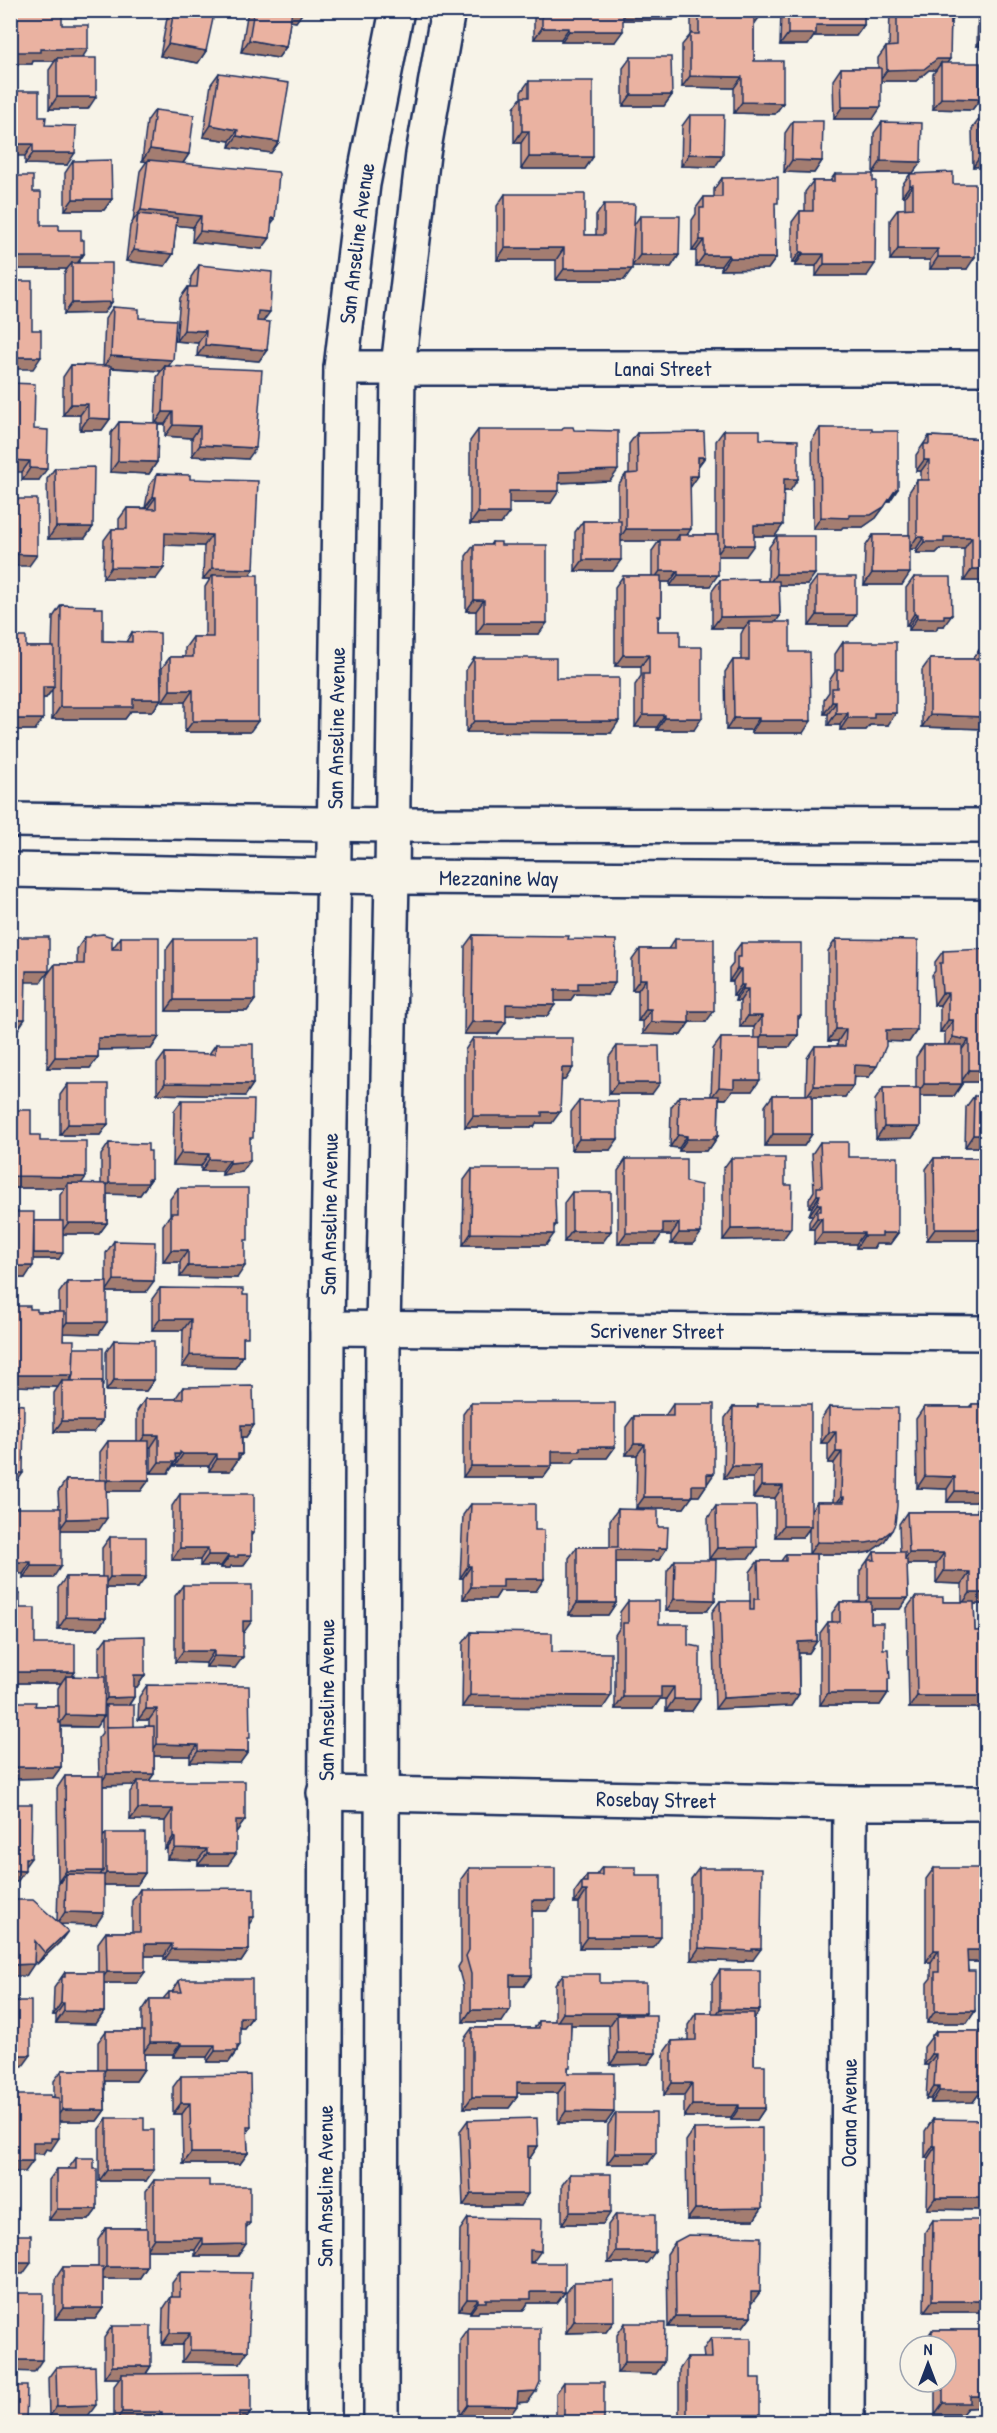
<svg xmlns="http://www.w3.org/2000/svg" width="997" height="2433" font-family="'Patrick Hand',sans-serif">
  <rect width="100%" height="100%" fill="#f7f3e8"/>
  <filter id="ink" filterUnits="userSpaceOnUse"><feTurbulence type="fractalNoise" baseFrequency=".0167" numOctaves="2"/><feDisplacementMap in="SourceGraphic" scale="12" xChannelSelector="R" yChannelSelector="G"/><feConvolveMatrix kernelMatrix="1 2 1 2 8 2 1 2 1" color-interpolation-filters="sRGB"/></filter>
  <g filter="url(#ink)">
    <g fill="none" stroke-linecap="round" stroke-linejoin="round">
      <g stroke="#1b2f5e" stroke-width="38">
        <g id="minor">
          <path id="s1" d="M341,368H986"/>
          <path d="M10,820L392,825L986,826"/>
          <path id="s2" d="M10,870L392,877L986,881"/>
          <path id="s3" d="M327,1328L986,1333"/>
          <path id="s4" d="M324,1793L850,1803H986"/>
          <path id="s5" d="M847,2422L850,1803"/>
        </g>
      </g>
      <g stroke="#1b2f5e" stroke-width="38">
        <g id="tertiary">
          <path id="s6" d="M324,2422L327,1328L341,368L363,184L397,10"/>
          <path d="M381,2422L383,1329L392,877L398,367L423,154L448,10"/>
        </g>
      </g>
      <use href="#minor" stroke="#f7f3e8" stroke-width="33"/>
      <use href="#tertiary" stroke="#f7f3e8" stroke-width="33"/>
    </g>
    <g fill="#c9998a" stroke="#1b2f5e" stroke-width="1.5">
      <path d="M172,10H196L206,51L198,63L160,56L167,18Z"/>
      <path d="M248,10H304L296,22L290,21L286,47L278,58L241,52Z"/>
      <path d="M534,10H680L673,20H623L615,42H561V39H534Z"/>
      <path d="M691,10H761L754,25V61L783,103L775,114L734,113V88L682,87V45L691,34Z"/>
      <path d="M781,10H864V25L856,36H814L808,45H780Z"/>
      <path d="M890,10H957V14L951,22L948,63L980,99L972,110L933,109V74L936,70H929L916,81H881L873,119H834L833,80L841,68H878V58L886,47H889Z"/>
      <path d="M978,10H987V46H977Z"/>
      <path d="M62,25L82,58L88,109H49V70L55,61H33L32,64H10Z"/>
      <path d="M631,57L672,95L664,106H623V68Z"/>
      <path d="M219,73L279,142L271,153L229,147L230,141L203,137L211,84Z"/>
      <path d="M529,81L593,157L585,169H521V143H514V108L521,98V92Z"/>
      <path d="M11,91L39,117L45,125L67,165L25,164V156Z"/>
      <path d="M155,110L189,154L183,163L275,219L271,224L262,249L192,242L193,227L176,225L173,254L165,266L126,261L130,226L133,221L140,171L147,161H142L147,121Z"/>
      <path d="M690,115L715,167L681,166L682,126Z"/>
      <path d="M980,118L987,166L973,167L972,129Z"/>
      <path d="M793,121L822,161L814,173L784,172L785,133Z"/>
      <path d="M882,122L921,162L913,173H873L874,133Z"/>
      <path d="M73,161L112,199L104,210H65V173Z"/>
      <path d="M835,174L867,276H816V266H795V263H792V222L800,211H805V192L813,181H830Z"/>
      <path d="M910,174L953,184L967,269H930V260H890V220L898,209H905V196H902V185Z"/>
      <path d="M10,176L33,192L41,225L59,230L81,240L84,254L78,263L112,302L104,313L64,314V274L67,269H10Z"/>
      <path d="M722,178L775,208L776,258L768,269L721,270V266H696V251H692V220L696,214V208L704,197H714V189Z"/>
      <path d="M505,194L585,235H596V216L604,204L634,225L640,216L679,255L671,267L632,266L624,280H556V260H497V206Z"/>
      <path d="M199,265L263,321L267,350L259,361L197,356L198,343L176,341L180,298L188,287H190L191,277Z"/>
      <path d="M113,307L139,318L169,366L248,459L192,456V438L165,436V424H158L157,462L149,474L110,472L111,433L119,422L155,423L157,377L161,371L111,368L110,419L102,430H80V415H63V377L71,365L103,366L105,319Z"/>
      <path d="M820,428L872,431L890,501H888L876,518L863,527H843L841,529H813L812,440Z"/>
      <path d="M34,429L39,480H22V472Z"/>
      <path d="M478,430L610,481L559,483L551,503H509L501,524H470V441Z"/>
      <path d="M724,430L760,439L790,491H784L775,536H754L746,556H718L710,586H670V582H661V616L658,620V631L680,647L694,730H657V727H635V685L641,676V666H615V587L623,576H652V551L659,541H621L613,571H575V532L583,521H618V485L626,474L629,473V444L637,433L705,457L698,466V476L690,487L687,535H716V441Z"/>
      <path d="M929,436L987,439V484L982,490V531L987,581H964V549H940L936,553H916V549H910L902,585H864L865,547L873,535H909V492L917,480H921V471H916V455Z"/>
      <path d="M55,468L93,527L85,538L48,539L47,479Z"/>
      <path d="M157,474L190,479L249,575L250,732H185V702H162V668L170,657H185V648L193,637H205V587L210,579H203L204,546L165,545L156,579L103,578L104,540L112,529H119V519L127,508H145L149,486Z"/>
      <path d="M777,536L807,585H779L780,616L775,622L790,652L803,733H751V730H726L725,672L733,660H741V634L744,628H712V591L720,580L768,581L769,547Z"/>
      <path d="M492,542L501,545L539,634H476V611H466V556L474,545H490Z"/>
      <path d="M817,577L848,626H809V588Z"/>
      <path d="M914,577L944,626H938L936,630H909V626H906V588Z"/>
      <path d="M61,605L94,608L103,641L126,642L132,632L161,699L153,711H131L125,719H52V690L46,698H43L35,730H10L12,637L26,647H52L53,617Z"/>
      <path d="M843,642L888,725H870L866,730H840V725H828V714H824V699L829,692V681L835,672V654Z"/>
      <path d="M979,650H987V729L922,727V670L930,659H972Z"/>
      <path d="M474,658L556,678L611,733L466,732V670Z"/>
      <path d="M473,935L568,939L607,995L575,994L570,1001H555L547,1016L506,1015L498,1034H464L465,946Z"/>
      <path d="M85,937L112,949L121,937L159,1037L151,1049L98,1050V1057L90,1068H47V975L55,964H77V949Z"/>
      <path d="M174,939L255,1000L247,1011H166V950Z"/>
      <path d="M675,939L706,1022H689L681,1035L643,1034V1021H638V990H632V960L640,949H668Z"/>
      <path d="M836,939L917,1030L909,1042L886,1041L869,1077H854L853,1086L845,1097H812V1134L804,1146H765V1106L773,1095H806L807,1058L815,1046H837L838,1041H828V951Z"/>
      <path d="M741,943L801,1016L798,1020V1035L790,1047H760L752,1091H732L726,1099H719L718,1136L710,1148H708L706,1151H679V1148L670,1147L671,1107L679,1096H711L713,1049L721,1038H754V1027H740V1001H735L736,996H733V981H729V969L733,964V954Z"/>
      <path d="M943,951L987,1082H962V1084L954,1096H920V1127L912,1138L876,1139L875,1100L883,1088H916V1057L924,1045H945V1032H940V1005H934L932,975L935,971V962Z"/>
      <path d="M473,1038L565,1080H562L552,1123H536L534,1127H465V1050Z"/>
      <path d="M216,1044L253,1084L245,1096L157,1094V1064L165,1053L209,1054Z"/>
      <path d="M617,1046L652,1094H609V1057Z"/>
      <path d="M68,1084L108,1124L100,1135H60V1095Z"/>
      <path d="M974,1096L987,1147H965L966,1107Z"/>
      <path d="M182,1100L250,1142L242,1172L222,1175V1171H201V1166L173,1165L174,1111Z"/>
      <path d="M579,1101L610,1150H571V1112Z"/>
      <path d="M10,1110L31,1135L40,1141L81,1184H101V1155L109,1143L148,1151L151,1179L140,1195L107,1194V1223L99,1234H63L59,1259H33L25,1278H10V1212L34,1221H60V1195L65,1188H10Z"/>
      <path d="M820,1142L848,1157L898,1233L890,1244H876L874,1248H856V1244H814V1229H809V1222L813,1215H809L812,1207H809V1199L814,1191L812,1154Z"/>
      <path d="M731,1158L783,1239L723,1240V1169Z"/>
      <path d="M934,1158H987V1239L986,1240H927L926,1169Z"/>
      <path d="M626,1159L686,1182L693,1244H671V1235H661L655,1244H618V1171Z"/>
      <path d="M472,1169L546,1245H463L464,1180Z"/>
      <path d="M178,1188L237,1278L180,1277V1262H163V1225L170,1215V1199Z"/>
      <path d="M572,1192L603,1242H564V1203Z"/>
      <path d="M114,1241L146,1292H107L99,1334L63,1333V1340L74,1348L102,1388V1421L94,1432H54V1393L58,1387L10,1386V1306L30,1309L37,1312H59V1293L67,1282H106V1253Z"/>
      <path d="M160,1288L243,1295V1356L235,1368L182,1367L183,1330H152V1299Z"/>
      <path d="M114,1340L154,1380L146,1391H106V1352Z"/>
      <path d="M183,1387L254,1425L246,1437H242V1454L230,1471H209V1466H175L174,1465L168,1473H151V1447H149V1480L141,1491H106L99,1530H61L53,1578H23V1574L59,1508L58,1492L66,1480H100V1452L108,1441H137V1411L145,1399H175Z"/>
      <path d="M471,1403L615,1447L607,1458H576L572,1463H552V1466L544,1477H463V1414Z"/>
      <path d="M673,1404L707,1484L699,1496H692L684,1508H636L637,1455H626V1427L634,1416H665Z"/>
      <path d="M758,1404L811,1510L817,1502H833L834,1463H828V1443H821V1419L829,1407L884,1542L870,1552L858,1554H816L817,1641L809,1653H799V1694L791,1706L715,1709L712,1612L720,1601L750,1603V1572L758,1561H781L786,1554H809V1529L803,1537H775V1498H753V1478H724L725,1418L733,1407H757Z"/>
      <path d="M972,1404H987V1487H984V1491L976,1502H947V1489L917,1488L916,1419L924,1407H969Z"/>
      <path d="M985,1492L987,1604H974L975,1631H987V1700L981,1708H909L907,1608L915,1597L943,1602H962V1584L936,1583V1564H907L908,1598L900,1609H871V1623L883,1649L888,1682V1693L880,1705H820V1633L828,1622H832V1613L840,1602H860V1571L868,1560H869L874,1552H900L899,1524L907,1512H977V1504Z"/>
      <path d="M180,1494L254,1532L251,1536V1555L243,1566H231L230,1568H221V1566H200V1560H172V1506Z"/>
      <path d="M471,1504L535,1530L544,1579L536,1591H500L495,1599H463V1578H460L463,1515Z"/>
      <path d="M716,1506L749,1558L709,1559L708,1518Z"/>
      <path d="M618,1509L658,1527L667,1548L659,1560H652L650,1562H616V1603L608,1615H569V1558L577,1547H610V1520Z"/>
      <path d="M110,1537L138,1588H106V1618L98,1629H58V1588L66,1577H102V1548Z"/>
      <path d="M675,1560L715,1600L707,1611H666L667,1571Z"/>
      <path d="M183,1585L244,1632H243L235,1668L206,1667V1663L175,1662V1596Z"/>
      <path d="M628,1601L688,1645L700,1699L692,1711H666V1699H660L653,1709H615V1635L620,1627V1612Z"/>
      <path d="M20,1608L35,1644L75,1672L72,1677H99V1648L107,1637L145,1675L137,1687H134V1697L129,1705L134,1727L149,1726V1720H138L139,1697L147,1685L248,1741V1752L240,1763L190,1762V1756H154V1774L149,1781L245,1820L237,1831H236L228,1865H198V1860L167,1859V1849H165V1821L130,1820V1792L135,1785L103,1786V1837L106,1833L145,1873L137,1885H104L96,1925L60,1924V1942L37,1964L34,1961L26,1976L10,1900L57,1921L58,1885L60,1882H58L57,1788L65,1776H99L98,1738L102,1733V1719L96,1727H61V1767L53,1778L10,1779V1702L35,1706H58V1688L61,1683H10Z"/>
      <path d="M471,1632L552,1652L603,1708L462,1707L463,1643Z"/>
      <path d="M602,1867L636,1875L653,1948H579V1903H574V1893L587,1875H596Z"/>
      <path d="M469,1868L547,1911H532L524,1986H510L502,2022H463V1986L458,1967L461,1962V1879Z"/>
      <path d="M699,1868L753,1960H746L744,1962L691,1960V1879Z"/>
      <path d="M934,1868L987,1962H967L968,1971L975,2011L967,2023H927V1983L931,1978V1962H926V1879Z"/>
      <path d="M140,1889L249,1924V1950L241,1962L164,1960V1956H145L137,1983H104V2012L96,2024L56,2023V2015H53L54,1988L65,1972H98V1943L106,1932H132V1901Z"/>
      <path d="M720,1970L760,2010L754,2018V2065L765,2108L757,2120H731V2117H684V2095H664V2052L672,2041L688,2040V2025L696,2013H712V1982Z"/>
      <path d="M563,1974L600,1983L645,2015L656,2053L648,2064L610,2065L609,2026L610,2025H571L568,2073L614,2112L606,2123H558V2093H517V2097L509,2108H464V2039L472,2028H534L539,2021H555V1985Z"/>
      <path d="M179,1981L252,2017L244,2028H240L237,2051L229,2062H207V2057H173V2054H144V2069L136,2081H105V2110L97,2121H59L51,2150L46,2149L43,2154L33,2153L25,2172L51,2097H54V2081L62,2070H98V2042L106,2031H142V2011L150,1999H163L169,1992H172Z"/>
      <path d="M936,2031H987V2096L978,2095L973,2102L931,2103V2099H926L928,2065H924V2047Z"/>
      <path d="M181,2076L251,2127L247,2132L248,2153L240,2164H183L182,2114H173V2087Z"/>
      <path d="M616,2113L648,2164H607L608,2125Z"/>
      <path d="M107,2118L146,2181H99V2129Z"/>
      <path d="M933,2119L987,2198L986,2210L927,2209L928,2158H925V2131Z"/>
      <path d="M468,2120L538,2146L530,2158H528L520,2206H463L460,2131Z"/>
      <path d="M694,2129L762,2208L754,2220H687L686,2141Z"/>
      <path d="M76,2158L94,2169L97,2209L89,2220H49V2180L57,2169H68Z"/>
      <path d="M570,2174L603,2224H562V2185Z"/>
      <path d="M154,2180L209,2186L250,2223L246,2228L238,2256H195V2250H147V2267L139,2279H103V2308L95,2319H55V2279L63,2267H98V2240L106,2228H146V2191Z"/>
      <path d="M616,2214L647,2263H608V2225Z"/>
      <path d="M468,2218L533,2262H530L565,2292L557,2303H528L523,2311H479L478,2313H470V2311L459,2310L460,2230Z"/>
      <path d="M933,2220L987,2312H924L925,2232Z"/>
      <path d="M675,2242L760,2292L751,2303V2316L743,2327H668L667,2254Z"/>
      <path d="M180,2272L240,2363L182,2362V2345H162L163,2309L171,2297H172V2283Z"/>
      <path d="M574,2282L614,2321L606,2332L566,2333V2293Z"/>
      <path d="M625,2323L664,2362L656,2374L617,2373V2335Z"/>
      <path d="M112,2326L151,2366L146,2374L251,2412L244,2422H114V2386L120,2378H104V2338Z"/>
      <path d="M468,2328L528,2402L517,2403L509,2417L460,2416V2339Z"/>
      <path d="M932,2330H987V2407L967,2408L962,2414H935V2382H946V2346H924V2342Z"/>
      <path d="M711,2338L751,2378L760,2415L755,2422H679V2370L687,2358H704L703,2350Z"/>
      <path d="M56,2367L88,2416L49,2417L48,2378Z"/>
      <path d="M564,2382L604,2420L602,2422H556V2393Z"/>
    </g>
    <g fill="#a47d71" stroke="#1b2f5e" stroke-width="1.5">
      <path d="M291,10L304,11L296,22L284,20Z"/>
      <path d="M622,10H680L673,20H615Z"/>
      <path d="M951,14H957L949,25Z"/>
      <path d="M754,15H761L753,26Z"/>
      <path d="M816,25H864L856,36H814L808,45H780L788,34Z"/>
      <path d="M542,28H569L561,39H534Z"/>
      <path d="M569,31H623L615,42H561Z"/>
      <path d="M985,35H987V46H977Z"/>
      <path d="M249,40L286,47L278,58L241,52Z"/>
      <path d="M168,44L206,51L198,63L160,56Z"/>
      <path d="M40,49H88L80,61L57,58L55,61H33L32,64H10V52Z"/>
      <path d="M937,59H950L942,70L941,63L936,70H929L916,81H879L887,70Z"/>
      <path d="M690,76L742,77L734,88L682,87Z"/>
      <path d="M631,95H672L664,106H623Z"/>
      <path d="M57,97H96L88,109H49Z"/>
      <path d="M941,98L980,99L972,110L933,109Z"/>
      <path d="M742,102L783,103L775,114L734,113Z"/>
      <path d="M842,107H881L873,119H834Z"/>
      <path d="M211,125L238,130L230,141L203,137Z"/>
      <path d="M522,131H529L521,143H514Z"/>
      <path d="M237,136L279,142L271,153L229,147Z"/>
      <path d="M10,144H33L25,156H10Z"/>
      <path d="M150,149L189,154L181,166L142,161Z"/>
      <path d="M33,153H75L67,165L25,164Z"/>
      <path d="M689,154L723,155L715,167L681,166Z"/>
      <path d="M981,155H987V166L973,167Z"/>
      <path d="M529,157H593L585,169H521Z"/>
      <path d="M792,160L822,161L814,173L784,172Z"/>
      <path d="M881,161L921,162L913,173H873Z"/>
      <path d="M910,185H913L905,196H902Z"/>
      <path d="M73,199H112L104,210H65Z"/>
      <path d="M141,210L201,216L193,227L137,222L138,214L133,221Z"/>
      <path d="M200,231L270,238L262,249L192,242Z"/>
      <path d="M700,240H704L696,251H692Z"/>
      <path d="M505,248H564L556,260H497Z"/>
      <path d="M898,249H938L930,260H890Z"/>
      <path d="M134,250L173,254L165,266L126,261Z"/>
      <path d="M800,252H803L795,263H792Z"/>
      <path d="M84,254L76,265L72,263L67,269H10V257Z"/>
      <path d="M803,254H824L816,266H795Z"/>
      <path d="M640,255H679L671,267L632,266Z"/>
      <path d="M704,255H729L721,266H696Z"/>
      <path d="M938,257H975L967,269H930Z"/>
      <path d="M729,258H776L768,269L721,270Z"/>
      <path d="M824,264H875L867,276H816Z"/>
      <path d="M564,269H632L624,280H556Z"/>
      <path d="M112,302L104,313L64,314L72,303Z"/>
      <path d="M258,311L270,312L262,323L250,322Z"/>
      <path d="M184,330L206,331L198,343L176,341Z"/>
      <path d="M205,345L267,350L259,361L197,356Z"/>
      <path d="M111,356L173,360L165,371V366L161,371L103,367Z"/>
      <path d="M10,357H41L33,369H10Z"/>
      <path d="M71,404H88L80,415H63Z"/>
      <path d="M163,412H173L165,424H155Z"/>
      <path d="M88,418L110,419L102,430H80Z"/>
      <path d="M173,425L200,426L192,438L165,436Z"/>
      <path d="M200,445L256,448L248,459L192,456Z"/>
      <path d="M698,457H705L697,468Z"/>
      <path d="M10,460L30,461L22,472H10Z"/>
      <path d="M924,460H929L921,471H916Z"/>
      <path d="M118,461L157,462L149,474L110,472Z"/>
      <path d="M30,468L47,469L39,480H22Z"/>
      <path d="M618,470L610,481L551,483L559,472Z"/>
      <path d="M690,476H698L690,488Z"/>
      <path d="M784,479H798L790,491H776Z"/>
      <path d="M982,481H987V484L981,492Z"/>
      <path d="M896,489H898L890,501H888Z"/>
      <path d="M509,491H559L551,503H501Z"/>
      <path d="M153,497H156L148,508H145Z"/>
      <path d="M884,507L876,518L863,527H843L841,529H813L821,517L849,515Z"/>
      <path d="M478,513H509L501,524H470Z"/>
      <path d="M754,525H783L775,536H746Z"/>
      <path d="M56,527H93L85,538L48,539Z"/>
      <path d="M626,529H691L683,541L679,535L675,541H618Z"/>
      <path d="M165,533L212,535L204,546L157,545Z"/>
      <path d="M917,537H924L916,549H909Z"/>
      <path d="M944,537H972L964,549H940L936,553H916L924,542Z"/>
      <path d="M724,545H754L746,556H716Z"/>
      <path d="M10,554L37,555L29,566H10Z"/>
      <path d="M583,560H621L613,571H575Z"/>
      <path d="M111,567L164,568L156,579L103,578Z"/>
      <path d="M212,568L254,569L246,580L213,575L210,579H203Z"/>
      <path d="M972,569H987V581H964Z"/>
      <path d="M660,571H678L670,582H652Z"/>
      <path d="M872,573H910L902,585H864Z"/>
      <path d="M776,574H815L807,585H768Z"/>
      <path d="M678,575H718L710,586H670Z"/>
      <path d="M474,600H484L476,611H466Z"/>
      <path d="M914,614H917L909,626H906Z"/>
      <path d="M817,615H856L848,626H809Z"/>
      <path d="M944,615H952L944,626H938L936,630H909L917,618Z"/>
      <path d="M780,616L772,628L749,622L744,628H712L720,617Z"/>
      <path d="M484,623H547L539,634H476Z"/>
      <path d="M623,655H649L641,666H615Z"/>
      <path d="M43,687H54L46,698H35Z"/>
      <path d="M170,690H193L185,702H162Z"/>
      <path d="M133,699H161L153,711H131L125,719H52L60,707Z"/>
      <path d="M832,702H836L828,714H824Z"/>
      <path d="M836,713H848L840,725H828Z"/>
      <path d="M874,713H896L888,725H870L866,730H840L848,718Z"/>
      <path d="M643,715H665L657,727H635Z"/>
      <path d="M930,715L987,717V729L922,727Z"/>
      <path d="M665,718H702L694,730H657Z"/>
      <path d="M734,718H759L751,730H726Z"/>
      <path d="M10,719H43L35,730H10Z"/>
      <path d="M193,721H258L250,732H185Z"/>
      <path d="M474,721H619L611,733L466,732Z"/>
      <path d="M759,721H811L803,733H751Z"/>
      <path d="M737,969H741L733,981H729Z"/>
      <path d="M26,971H49L41,982H18Z"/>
      <path d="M640,979H646L638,990H632Z"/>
      <path d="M578,983H615L607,995L575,994L570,1001H547L555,990Z"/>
      <path d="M741,985H744L736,996H733Z"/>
      <path d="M743,989H748L740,1001H735Z"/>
      <path d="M942,993H948L940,1005H934Z"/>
      <path d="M174,1000H255L247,1011H166Z"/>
      <path d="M506,1004L555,1005L547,1016L498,1015Z"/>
      <path d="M646,1009H651L643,1021H638Z"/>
      <path d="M689,1011H714L706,1022H681Z"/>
      <path d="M748,1016H762L754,1027H740Z"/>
      <path d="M16,1019H25L17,1031H10Z"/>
      <path d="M948,1020H953L945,1032H940Z"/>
      <path d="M472,1022H506L498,1034H464Z"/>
      <path d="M651,1022L689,1023L681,1035L643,1034Z"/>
      <path d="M836,1029H846L838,1041H828Z"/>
      <path d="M886,1030H917L909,1042L878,1041Z"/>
      <path d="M762,1035H798L790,1047H754Z"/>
      <path d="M159,1037L151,1049L90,1050L98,1038Z"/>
      <path d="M953,1037L969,1040L961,1051L945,1049Z"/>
      <path d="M10,1042H16L10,1051Z"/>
      <path d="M55,1057H98L90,1068H47Z"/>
      <path d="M854,1065L877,1066L869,1077L846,1076Z"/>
      <path d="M562,1068H573L565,1080H554Z"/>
      <path d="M969,1070H987V1082H961Z"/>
      <path d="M734,1080H760L752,1091H732L726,1099L711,1098L719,1087Z"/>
      <path d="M165,1083L253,1084L245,1096L157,1094Z"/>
      <path d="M617,1083H660L652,1094H609Z"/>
      <path d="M924,1084H962L954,1096H916Z"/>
      <path d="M814,1086H853L845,1097H806Z"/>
      <path d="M542,1112H560L552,1123H536L534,1127H465L473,1116Z"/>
      <path d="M68,1124H108L100,1135H60Z"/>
      <path d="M884,1127H920L912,1138L876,1139Z"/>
      <path d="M773,1134H812L804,1146H765Z"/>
      <path d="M678,1135L687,1136L679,1148L670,1147Z"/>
      <path d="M973,1135H987V1147H965Z"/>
      <path d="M718,1136L710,1148H708L706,1151H679L687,1139Z"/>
      <path d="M579,1139H618L610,1150H571Z"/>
      <path d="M181,1153L209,1154L201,1166L173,1165Z"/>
      <path d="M209,1159L230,1160L222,1171H201Z"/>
      <path d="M250,1161L242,1172L222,1175L230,1163Z"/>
      <path d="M10,1176L86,1177L78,1188L68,1183L65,1188H10Z"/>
      <path d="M151,1179L140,1195L101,1194L109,1183Z"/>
      <path d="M817,1195H820L812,1207H809Z"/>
      <path d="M817,1204H821L813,1215H809Z"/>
      <path d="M817,1218H822L814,1229H809Z"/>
      <path d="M68,1223H107L99,1234H60Z"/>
      <path d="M663,1223H679L671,1235H661L655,1244H618L626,1233Z"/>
      <path d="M556,1225L549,1234H554L546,1245H463L471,1233Z"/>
      <path d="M791,1228L783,1239L723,1240L731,1229Z"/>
      <path d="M935,1229H987V1239L986,1240H927Z"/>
      <path d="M572,1231H611L603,1242H564Z"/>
      <path d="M679,1233H701L693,1244H671Z"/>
      <path d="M822,1233H864L856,1244H814Z"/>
      <path d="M882,1233H898L890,1244H876L874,1248H856L864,1236Z"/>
      <path d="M171,1250H188L180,1262H163Z"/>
      <path d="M33,1253H63L59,1259H29Z"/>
      <path d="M10,1266H33L25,1278H10Z"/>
      <path d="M188,1266H245L237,1278L180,1277Z"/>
      <path d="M114,1280L154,1281L146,1292H106Z"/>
      <path d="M160,1319H191L183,1330H152Z"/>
      <path d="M67,1322H107L99,1334L59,1333Z"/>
      <path d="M190,1355L243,1356L235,1368L182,1367Z"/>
      <path d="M10,1375H73L65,1387L62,1381L58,1387L10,1386Z"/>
      <path d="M114,1380H154L146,1391H106Z"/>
      <path d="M62,1421H102L94,1432H54Z"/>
      <path d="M241,1425H254L246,1437H233Z"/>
      <path d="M829,1432H836L828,1443H821Z"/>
      <path d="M145,1435H159L151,1447H137Z"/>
      <path d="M634,1444H645L637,1455H626Z"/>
      <path d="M580,1447H615L607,1458H576L572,1463H544L552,1451Z"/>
      <path d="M836,1452H842L834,1463H828Z"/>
      <path d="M175,1454H180L168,1473H151L159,1462Z"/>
      <path d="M183,1454H217L209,1466H175Z"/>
      <path d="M238,1454H242L230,1471H209L217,1459Z"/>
      <path d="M471,1466H552L544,1477H463Z"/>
      <path d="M732,1466H761L753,1478H724Z"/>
      <path d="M10,1473H23L15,1485L10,1484Z"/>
      <path d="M707,1474H714L699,1496H684L692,1485Z"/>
      <path d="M984,1475H987V1487H976Z"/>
      <path d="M925,1476L955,1477L947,1489L917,1488Z"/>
      <path d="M108,1480H149L141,1491H100Z"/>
      <path d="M761,1486H783L775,1498H753Z"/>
      <path d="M955,1491H984L976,1502H947Z"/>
      <path d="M644,1497H692L684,1508H636Z"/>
      <path d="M841,1497H844L836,1508H833Z"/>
      <path d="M107,1518L99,1530H59L67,1519Z"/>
      <path d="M783,1526H811L803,1537H775Z"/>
      <path d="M892,1530L884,1542L870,1552L858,1554H809L817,1542Z"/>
      <path d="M757,1547L749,1558L709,1559L717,1548Z"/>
      <path d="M180,1548H208L200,1560H172Z"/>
      <path d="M667,1548L659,1560H652L650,1562H608L616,1550Z"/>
      <path d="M909,1553H944L936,1564H901Z"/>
      <path d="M208,1555H229L221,1566H200Z"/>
      <path d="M238,1555H251L243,1566H231L230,1568H221L229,1557Z"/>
      <path d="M10,1562H31L23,1574L10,1573Z"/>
      <path d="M31,1566H61L53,1578H23Z"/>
      <path d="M468,1566H471L463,1578H460Z"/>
      <path d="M944,1571L970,1572L962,1584L936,1583Z"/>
      <path d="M110,1577H146L138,1588H102Z"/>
      <path d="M503,1579H544L536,1591H500L495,1599H463L471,1587Z"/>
      <path d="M970,1593H987V1604H962Z"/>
      <path d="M868,1598H908L900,1609H860Z"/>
      <path d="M674,1599L715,1600L707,1611H666Z"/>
      <path d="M577,1603H616L608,1615H569Z"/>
      <path d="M66,1617L106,1618L98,1629H58Z"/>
      <path d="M243,1621H252L244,1632H235Z"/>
      <path d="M817,1641L809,1653H790L798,1642Z"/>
      <path d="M183,1651H214L206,1663L175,1662Z"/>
      <path d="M214,1656L243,1657L235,1668L206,1667Z"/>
      <path d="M10,1672H75L67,1683L66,1676L61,1683H10Z"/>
      <path d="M134,1675H145L137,1687H126Z"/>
      <path d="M661,1687H674L666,1699H660L653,1709H615L623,1697Z"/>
      <path d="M828,1693H888L880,1705H820Z"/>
      <path d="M799,1694L791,1706L715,1709L723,1698Z"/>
      <path d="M470,1695L611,1696L603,1708L462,1707Z"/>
      <path d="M917,1696H987V1700L981,1708H909Z"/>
      <path d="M134,1697L126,1709L106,1705L103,1709H99L107,1698Z"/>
      <path d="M674,1699H700L692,1711H666Z"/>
      <path d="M146,1709H157L149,1720H138Z"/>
      <path d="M66,1715L104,1716L96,1727L58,1726Z"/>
      <path d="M157,1744L198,1745L190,1756H149Z"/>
      <path d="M198,1751L248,1752L240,1763L190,1762Z"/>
      <path d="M10,1767H61L53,1778L10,1779Z"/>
      <path d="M107,1774H154L146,1785L138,1781L135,1785L99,1786Z"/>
      <path d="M138,1809H173L165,1821L130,1820Z"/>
      <path d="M236,1820H245L237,1831H228Z"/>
      <path d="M173,1837L175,1838L167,1849H165Z"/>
      <path d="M175,1848L207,1849L198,1860L167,1859Z"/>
      <path d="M207,1854H236L228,1865H198Z"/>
      <path d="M25,1858H31L23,1869Z"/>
      <path d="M10,1870L25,1871L17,1882H10Z"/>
      <path d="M66,1871H103L95,1882L66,1874L60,1882H58Z"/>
      <path d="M106,1873H145L137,1885H98Z"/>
      <path d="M582,1891H587L579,1903H574Z"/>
      <path d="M532,1900H555L547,1911H524Z"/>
      <path d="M65,1912L104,1913L96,1925L57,1924Z"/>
      <path d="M249,1917H254L246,1929Z"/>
      <path d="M68,1931L60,1942L37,1964L45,1953Z"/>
      <path d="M587,1937H661L653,1948H579Z"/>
      <path d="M145,1944H172L164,1956H137Z"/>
      <path d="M699,1948L761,1949L753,1960H746L744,1962L691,1960Z"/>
      <path d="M172,1949L249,1950L241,1962L164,1960Z"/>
      <path d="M934,1950H939L931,1962H926Z"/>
      <path d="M967,1950H987V1962H959Z"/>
      <path d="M34,1964L26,1976H10V1965Z"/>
      <path d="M107,1972H145L137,1983H99Z"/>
      <path d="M510,1975H532L524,1986H502Z"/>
      <path d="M61,2003H64L56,2015H53Z"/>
      <path d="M720,2009L760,2010L752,2022L712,2021Z"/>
      <path d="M471,2010H510L502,2022H463Z"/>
      <path d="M64,2011L104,2012L96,2024L56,2023Z"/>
      <path d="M935,2011H975L967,2023H927Z"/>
      <path d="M563,2013H646L638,2025L617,2015L610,2025H555Z"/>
      <path d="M240,2017H252L244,2028H232Z"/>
      <path d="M150,2043H181L173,2054H142Z"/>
      <path d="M181,2045H215L207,2057H173Z"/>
      <path d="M237,2045H240L229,2062H207L215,2051Z"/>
      <path d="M618,2053H656L648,2064L610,2065Z"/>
      <path d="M932,2054H936L928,2065H924Z"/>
      <path d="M10,2055H31L23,2066H10Z"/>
      <path d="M106,2069H144L136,2081H98Z"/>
      <path d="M517,2082H566L558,2093H509Z"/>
      <path d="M672,2083H692L684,2095H664Z"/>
      <path d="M981,2084H987V2096L978,2095L973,2102L931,2103L939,2091Z"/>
      <path d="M934,2087H939L931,2099H926Z"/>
      <path d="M472,2097H517L509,2108H464Z"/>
      <path d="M181,2103H190L182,2114H173Z"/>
      <path d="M692,2105H739L731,2117H684Z"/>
      <path d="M739,2108H765L757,2120H731Z"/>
      <path d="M62,2110H105L97,2121H54Z"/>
      <path d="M566,2111L614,2112L606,2123H558Z"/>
      <path d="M51,2138H59L51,2150L46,2149L43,2154L25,2153L33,2142Z"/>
      <path d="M528,2146H538L530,2158H520Z"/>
      <path d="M933,2146H936L928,2158H925Z"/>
      <path d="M191,2153H248L240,2164H183Z"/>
      <path d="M615,2153H656L648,2164H607Z"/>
      <path d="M10,2161H33L25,2172H10Z"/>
      <path d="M107,2170H154L146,2181H99Z"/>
      <path d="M471,2194H528L520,2206H463Z"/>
      <path d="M935,2198H987V2209L986,2210L927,2209Z"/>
      <path d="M762,2208L754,2220H687L695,2209Z"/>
      <path d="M57,2209H97L89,2220H49Z"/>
      <path d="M570,2212H611L603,2224H562Z"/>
      <path d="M154,2238H203L195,2250H146Z"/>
      <path d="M246,2244L238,2256H195L203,2245Z"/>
      <path d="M530,2250L541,2251L533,2262L522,2261Z"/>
      <path d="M616,2252H655L647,2263H608Z"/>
      <path d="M10,2263H31L23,2274H10Z"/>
      <path d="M106,2267H147L139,2279H98Z"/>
      <path d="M531,2292H565L557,2303H528L523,2311H479L478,2313H470L478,2302L486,2299Z"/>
      <path d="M751,2292H760L752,2303H743Z"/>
      <path d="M467,2299H478L470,2311L459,2310Z"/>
      <path d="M932,2301H987V2312H924Z"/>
      <path d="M63,2308H103L95,2319H55Z"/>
      <path d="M676,2316H751L743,2327H668Z"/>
      <path d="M574,2321H614L606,2332L566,2333Z"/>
      <path d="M170,2333H190L182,2345H162Z"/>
      <path d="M190,2350L248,2351L240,2363L182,2362Z"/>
      <path d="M10,2360H42L34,2372L10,2371Z"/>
      <path d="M625,2362H664L656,2374L617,2373Z"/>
      <path d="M112,2366H151L143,2378L122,2374L120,2378H104Z"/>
      <path d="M536,2391L528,2402L510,2403L518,2392Z"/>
      <path d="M970,2396H987V2407L967,2408L962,2414H935L943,2403Z"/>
      <path d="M96,2405L88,2416L49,2417L57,2406Z"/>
      <path d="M468,2405L517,2406L509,2417L460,2416Z"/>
      <path d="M122,2412H162L154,2422H115Z"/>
      <path d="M239,2412H251L244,2422H232Z"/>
      <path d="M760,2415L755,2422H683L687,2416Z"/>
      <path d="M564,2420H604L602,2422H563Z"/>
    </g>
    <g fill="#eab2a1" stroke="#1b2f5e" stroke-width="1.5">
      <path d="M10,10H62V25H88V49H40V52H10Z"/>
      <path d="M174,10H196L214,14L206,51L168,44Z"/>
      <path d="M254,10H292L286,47L249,40Z"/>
      <path d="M542,10H623V31H569V28H542Z"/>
      <path d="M699,10H761V15H754V61H783V103L742,102V77L690,76V34H699Z"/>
      <path d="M788,10H864V25H816V34H788Z"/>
      <path d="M897,10H957V14H951L950,59H937L924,69L887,70L886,47L897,46Z"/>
      <path d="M986,10H987V35H985Z"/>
      <path d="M631,57H671L672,95H631Z"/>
      <rect x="57" y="58" width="39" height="39"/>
      <path d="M941,63H980V99L941,98Z"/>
      <path d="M841,68H881V107H842Z"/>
      <path d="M219,73L289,83L279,142L237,136L238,130L211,125Z"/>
      <path d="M529,81H593V157H529V131H522V97H529Z"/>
      <path d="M10,85H12L11,91H39V117H46L45,125L76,126L75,153H33V144H10Z"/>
      <path d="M155,110L194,115L189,154L150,149Z"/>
      <path d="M690,115H724L723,155L689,154Z"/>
      <path d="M980,118H987V155H981Z"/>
      <path d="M793,121H823L822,161L792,160Z"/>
      <path d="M882,122L922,123L921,162L881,161Z"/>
      <path d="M111,160L112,199H73V161Z"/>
      <path d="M148,160L278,172L279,174L275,219L272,218L270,238L200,231L201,216L141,210Z"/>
      <path d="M953,172V184H975V257H938V249H898V209L913,208V185H910V174Z"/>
      <path d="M835,174H873V181H876L875,264H824V254H803V252H800V211H813V181H835Z"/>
      <path d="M10,176H33V192H41V225H59V230H81V240H84V254H81V257H10Z"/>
      <path d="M778,177V203H775L776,258H729V255H704V240H700V208H704V197H722V178Z"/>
      <path d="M505,194H585V235H604V204H635L632,269H564V248H505Z"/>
      <path d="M138,214L177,218L173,254L134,250Z"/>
      <path d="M640,216H680L679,255H640Z"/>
      <path d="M72,263H112V302L72,303Z"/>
      <path d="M199,265L272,272L270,312L258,311L257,321L270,322L267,350L205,345L206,331L184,330L188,287H197Z"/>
      <path d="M10,281H32V330H41V357H10Z"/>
      <path d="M113,307L139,309V318L176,320L173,360L111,356Z"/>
      <path d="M71,365L111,366L110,419L88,418V404H71Z"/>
      <path d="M165,366L262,370L256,448L200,445V426L173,425V412H163Z"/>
      <path d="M10,383L35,384L34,429L48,430L47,469L30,468V461L10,460Z"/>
      <path d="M119,422L158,423L157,462L118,461Z"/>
      <path d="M564,427H573L574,430L618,431V470L559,472V491H509V513H478V430H562Z"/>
      <path d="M820,428H872V431H898V489H896L884,507L871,515H849V518L821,517Z"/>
      <path d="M724,430H760V439L798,440V479H784L783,525H754V545H724Z"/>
      <path d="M704,432L705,457H698V476H690L691,529H626V474L638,473L637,433Z"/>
      <path d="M929,436L987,439V481H982V531H987V569H972V537H944V542H924V537H917V480H929V460H924V444H929Z"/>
      <path d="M94,467L93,527H56L55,468Z"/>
      <path d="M157,474L190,475V479L258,481L254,569L212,568V535L165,533L164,568L111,567L112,529H127V508L156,509V497H153Z"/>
      <path d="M10,499H37V555L10,554Z"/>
      <rect x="583" y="521" width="38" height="39"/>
      <path d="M679,535H718V575H678V571H660V540H679Z"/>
      <path d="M873,535H910V573H872Z"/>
      <path d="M777,536H815V574H776Z"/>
      <path d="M492,542H501V545H547V623H484V600H474V545H492Z"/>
      <path d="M213,575H258V721H193V690H170V657H193V637H213Z"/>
      <path d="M623,576H661V616H658V631H680V647H702V718H665V715H643V674H649V655H623Z"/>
      <rect x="817" y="577" width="39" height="38"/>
      <path d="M914,577H951L952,615H944V618H917V614H914Z"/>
      <path d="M758,579V581H779L780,616L720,617V580Z"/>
      <path d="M61,605L95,606L94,608H103V641L132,642V632L160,633L161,699H133V707H60Z"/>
      <path d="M10,607L12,637H26V647H54V687H43V719H10Z"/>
      <path d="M749,622H790V652H810L811,721H759V718H734L733,660H749Z"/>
      <path d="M843,642H896V713H874V718H848V713H836V702H832V688H837V670H843Z"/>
      <path d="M979,650H987V717L930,715V659H979Z"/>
      <path d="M474,658H556V678H619V721H474Z"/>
      <path d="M103,934L112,937V949H121V937H159V1037L98,1038V1057H55V964H84L85,937H90L92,935Z"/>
      <path d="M473,935L569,936L568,939L616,940L615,983H578V990H555V1005L506,1004V1022H472Z"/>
      <path d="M10,937H49V971H26L25,1019H16V1042H10Z"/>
      <rect x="174" y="939" width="81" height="61"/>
      <path d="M675,939H714V1011H689V1023L651,1022V1009H646V979H640V949H675Z"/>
      <path d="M836,939L918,940L917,1030H886V1046L877,1066L854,1065L853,1086H814L815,1046H845L846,1029H836Z"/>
      <path d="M741,943H801V1016H798V1035H762V1016H748V989H743L744,985H741V969H737V957H741Z"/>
      <path d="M987,949V1070H969V1040L953,1037V1020H948V993H942L940,963H943V951Z"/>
      <path d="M473,1038H573V1068H562L560,1112H542V1116H473Z"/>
      <path d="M721,1038H760V1080H734V1088L719,1087Z"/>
      <path d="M216,1044H253V1084L165,1083V1053L215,1054Z"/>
      <rect x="924" y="1045" width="38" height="39"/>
      <path d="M617,1046H659L660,1083H617Z"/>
      <rect x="68" y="1084" width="40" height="40"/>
      <path d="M883,1088H920V1127H884Z"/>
      <rect x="773" y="1095" width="39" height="39"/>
      <path d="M679,1096H719L718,1136H714V1139H687V1136L678,1135Z"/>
      <path d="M974,1096H987V1135H973Z"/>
      <path d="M182,1100H254L253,1138H250V1161L230,1163V1160L209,1159V1154L181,1153Z"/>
      <rect x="579" y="1101" width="39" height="38"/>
      <path d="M10,1110H31V1135H40V1141H86V1177L10,1176Z"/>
      <path d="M820,1142H848V1157H898V1233H882V1236H864V1233H822V1218H817V1211H821V1204H817L820,1195H817V1187H822Z"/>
      <path d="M109,1143L148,1144V1151H151V1179H148V1183H109Z"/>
      <path d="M731,1158H785V1185H792L791,1228L731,1229Z"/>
      <path d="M934,1158H987V1229H935Z"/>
      <path d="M626,1159H686V1182L701,1185V1233H679V1223H663V1233H626Z"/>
      <path d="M472,1169H554L556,1225H554V1234L471,1233Z"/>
      <path d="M68,1183L107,1184V1223H68Z"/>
      <path d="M178,1188H248V1240H245V1266H188V1250H171V1213H178Z"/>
      <rect x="572" y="1192" width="39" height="39"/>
      <path d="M10,1212H34L33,1266H10Z"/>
      <rect x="34" y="1221" width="29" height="32"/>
      <path d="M114,1241L155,1242L154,1281L114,1280Z"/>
      <rect x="67" y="1282" width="40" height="40"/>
      <path d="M160,1288L243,1289V1295H248V1337H243V1356L190,1355L191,1319H160Z"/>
      <path d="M10,1306H30V1309H37V1312H64L63,1340H74L73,1375H10Z"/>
      <path d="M114,1340L154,1341V1380H114Z"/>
      <path d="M74,1348H103V1386H102V1381H72V1378L73,1375Z"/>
      <rect x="62" y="1381" width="40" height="40"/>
      <path d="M253,1386L254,1425H241L242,1454H238V1459H217V1454H183L180,1452V1454H175L176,1462H159V1435H145V1399H183V1387Z"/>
      <path d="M471,1403H615V1447H580V1451H552V1466H471Z"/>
      <path d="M10,1404L24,1405L23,1473H10Z"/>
      <path d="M673,1404H714V1474H707V1485H692V1497H644L645,1444H634V1416H673Z"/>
      <path d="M758,1404H811V1526H783V1486H761V1466H732L733,1407H758Z"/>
      <path d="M972,1404H987V1475H984V1491H955V1477L925,1476L924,1407H972Z"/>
      <path d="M829,1407L898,1408L897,1506L895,1524L892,1530L878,1541L866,1543L817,1542V1502H844V1497H841L842,1452H836V1432H829Z"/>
      <rect x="108" y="1441" width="41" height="39"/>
      <path d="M66,1480H106L107,1518L67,1519Z"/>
      <path d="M985,1492H987V1593H970V1572L944,1571V1553H909L907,1512H985Z"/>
      <path d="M180,1494H254V1532H251V1555H238V1557H229V1555H208V1548H180Z"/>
      <path d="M471,1504H535V1530H544V1579H503V1587H471V1566H468Z"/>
      <path d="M716,1506H756L757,1547L717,1548Z"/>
      <path d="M10,1508H61V1566H31V1562H10Z"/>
      <path d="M618,1509L658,1510V1527H668L667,1548H658V1551L616,1550V1603H577V1547H618Z"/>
      <rect x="110" y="1537" width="36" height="40"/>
      <path d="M874,1552H905V1560H907L908,1598H868V1560H875Z"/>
      <path d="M786,1554H816L817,1641L798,1642L799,1694L723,1698L720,1601H750V1610H754V1599H759L758,1561H786Z"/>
      <path d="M675,1560H716L715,1600L674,1599Z"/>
      <path d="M66,1577H106V1618L66,1617Z"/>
      <path d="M183,1585H252V1621H243V1657L214,1656V1651H183Z"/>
      <path d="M10,1594H20V1608H35V1644H75V1672H10Z"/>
      <path d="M915,1597H943V1602H974L975,1631H987V1696H917Z"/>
      <path d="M628,1601H659V1624H688V1645L700,1647V1699H674V1687H661V1697H623V1623H628Z"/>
      <path d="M840,1602H871V1623H883V1649H888L890,1679H888V1693H828V1622H840Z"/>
      <path d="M471,1632L552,1633V1652L611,1653V1696L470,1695Z"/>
      <path d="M145,1636V1675H134V1697L107,1698V1637Z"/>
      <path d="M66,1676L105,1677L104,1716L66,1715Z"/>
      <path d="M147,1685L249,1686L250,1738H248V1752L198,1751V1745L157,1744V1709H146Z"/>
      <path d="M10,1702H36L35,1706H59V1723H61V1767H10Z"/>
      <rect x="106" y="1705" width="28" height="22"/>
      <path d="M154,1726V1774H107L106,1727Z"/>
      <path d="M65,1776H103V1871H66Z"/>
      <path d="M138,1781H245V1820H236V1854H207V1849L175,1848V1838L173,1837V1809H138Z"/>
      <path d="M10,1804H32L31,1858H25V1871L10,1870Z"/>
      <rect x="106" y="1833" width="39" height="40"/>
      <path d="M602,1867H636V1875H661V1937H587V1891H582V1882H587V1875H602Z"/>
      <path d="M469,1868H555V1900H532V1975H510V2010H471V1974L466,1956L469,1950Z"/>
      <path d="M699,1868H762L761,1949H752V1951L699,1948Z"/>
      <path d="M934,1868H987V1950H967L968,1971H975V2011H935V1972H939V1950H934Z"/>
      <path d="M66,1874L104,1875V1913L65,1912Z"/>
      <path d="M254,1888V1917H249V1950L172,1949V1944H145V1972H107L106,1932H140V1889Z"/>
      <path d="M10,1900H33L68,1931L45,1953L35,1941L34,1964L10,1965Z"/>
      <path d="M720,1970H760V2010L720,2009Z"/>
      <path d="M65,1972H104V2012L64,2011V2003H61L62,1977H65Z"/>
      <path d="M563,1974H600V1983H646V2013H563Z"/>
      <path d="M182,1979H252V2017H240V2045H237V2051H215V2045H181V2043H150V1999H169V1992H182L179,1981Z"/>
      <rect x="10" y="2001" width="21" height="54"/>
      <path d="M696,2013H754V2065H765V2108H739V2105H692V2083H672V2041L696,2040Z"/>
      <path d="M617,2015H656V2053H618Z"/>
      <path d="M539,2021H571L570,2067H568V2073H614V2112L566,2111V2082H517V2097H472V2028H539Z"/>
      <rect x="106" y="2031" width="38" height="38"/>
      <path d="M936,2031H987V2084H981V2091H939V2087H934L936,2054H932V2035H936Z"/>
      <path d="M62,2070H104L105,2110H62Z"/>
      <path d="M250,2075L251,2127H247L248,2153H191L190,2103H181V2076Z"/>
      <path d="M10,2095H51V2097L59,2098V2138H51V2142H33V2161H10Z"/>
      <path d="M616,2113H656V2153H615Z"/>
      <path d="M107,2118H144V2130H154V2170H107Z"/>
      <path d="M537,2118L538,2146H528V2194H471L468,2120Z"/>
      <path d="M933,2119L987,2120V2198H935L936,2146H933Z"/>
      <path d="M762,2128V2208L695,2209L694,2129Z"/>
      <path d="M76,2158H94V2169H97V2209H57V2169H76Z"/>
      <rect x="570" y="2174" width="41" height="38"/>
      <path d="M154,2180H209V2186H250V2223H246V2244L203,2245V2238H154Z"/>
      <rect x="616" y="2214" width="39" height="38"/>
      <path d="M468,2218L542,2219L541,2251L530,2250V2263H565V2292H531V2299H486V2302H478V2299H467Z"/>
      <path d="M933,2220H987V2301H932Z"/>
      <rect x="106" y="2228" width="41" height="39"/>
      <rect x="10" y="2235" width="21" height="28"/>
      <path d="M688,2235L761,2237L760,2292H751V2316H676L675,2242Z"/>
      <rect x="63" y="2267" width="40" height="41"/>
      <path d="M180,2272L251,2273L248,2351L190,2350V2333H170L171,2297H180Z"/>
      <path d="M614,2281V2321H574V2282Z"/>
      <path d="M10,2293H43L42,2360H10Z"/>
      <path d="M625,2323H665L664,2362H625Z"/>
      <rect x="112" y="2326" width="39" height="40"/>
      <path d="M468,2328H540V2382L536,2391L518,2392L517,2406L468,2405Z"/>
      <path d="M932,2330H987V2396H970V2403H943V2382H946V2346H932Z"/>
      <path d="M711,2338H751V2378H760V2415L687,2416V2358H712Z"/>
      <path d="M95,2366L96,2405L57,2406L56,2367Z"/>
      <path d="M251,2373V2412H239V2422H162V2412H122V2374Z"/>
      <rect x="564" y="2382" width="40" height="38"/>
      <path d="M10,2386H27L26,2422H10Z"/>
    </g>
  </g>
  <g text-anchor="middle" stroke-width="4.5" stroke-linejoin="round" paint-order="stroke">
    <g font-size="22" fill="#1b2f5e" stroke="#f7f3e8">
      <text dy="8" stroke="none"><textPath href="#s6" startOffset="2180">San Anseline Avenue</textPath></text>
      <text dy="8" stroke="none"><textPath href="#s1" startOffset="322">Lanai Street</textPath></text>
      <text dy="8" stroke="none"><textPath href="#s6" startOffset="1694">San Anseline Avenue</textPath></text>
      <text dy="8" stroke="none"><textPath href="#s2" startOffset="489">Mezzanine Way</textPath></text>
      <text dy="8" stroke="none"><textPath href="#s6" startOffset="1208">San Anseline Avenue</textPath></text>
      <text dy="8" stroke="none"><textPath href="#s3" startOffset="330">Scrivener Street</textPath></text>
      <text dy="8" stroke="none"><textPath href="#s6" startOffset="722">San Anseline Avenue</textPath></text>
      <text dy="8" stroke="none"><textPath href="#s4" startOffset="332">Rosebay Street</textPath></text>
      <text dy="8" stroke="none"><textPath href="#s5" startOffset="309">Ocana Avenue</textPath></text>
      <text dy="8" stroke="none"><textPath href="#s6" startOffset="236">San Anseline Avenue</textPath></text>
    </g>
  </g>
  <rect width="997" height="2433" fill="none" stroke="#f7f3e8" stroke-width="36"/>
  <rect x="18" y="18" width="961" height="2397" fill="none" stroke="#1b2f5e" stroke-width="2" filter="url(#ink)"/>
  <g transform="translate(928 2364)"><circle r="28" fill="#f7f3e8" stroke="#9fa5b1" stroke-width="1.5"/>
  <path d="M0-4.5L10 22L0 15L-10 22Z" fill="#1b2f5e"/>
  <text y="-9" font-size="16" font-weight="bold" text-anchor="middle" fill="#1b2f5e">N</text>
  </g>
</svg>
